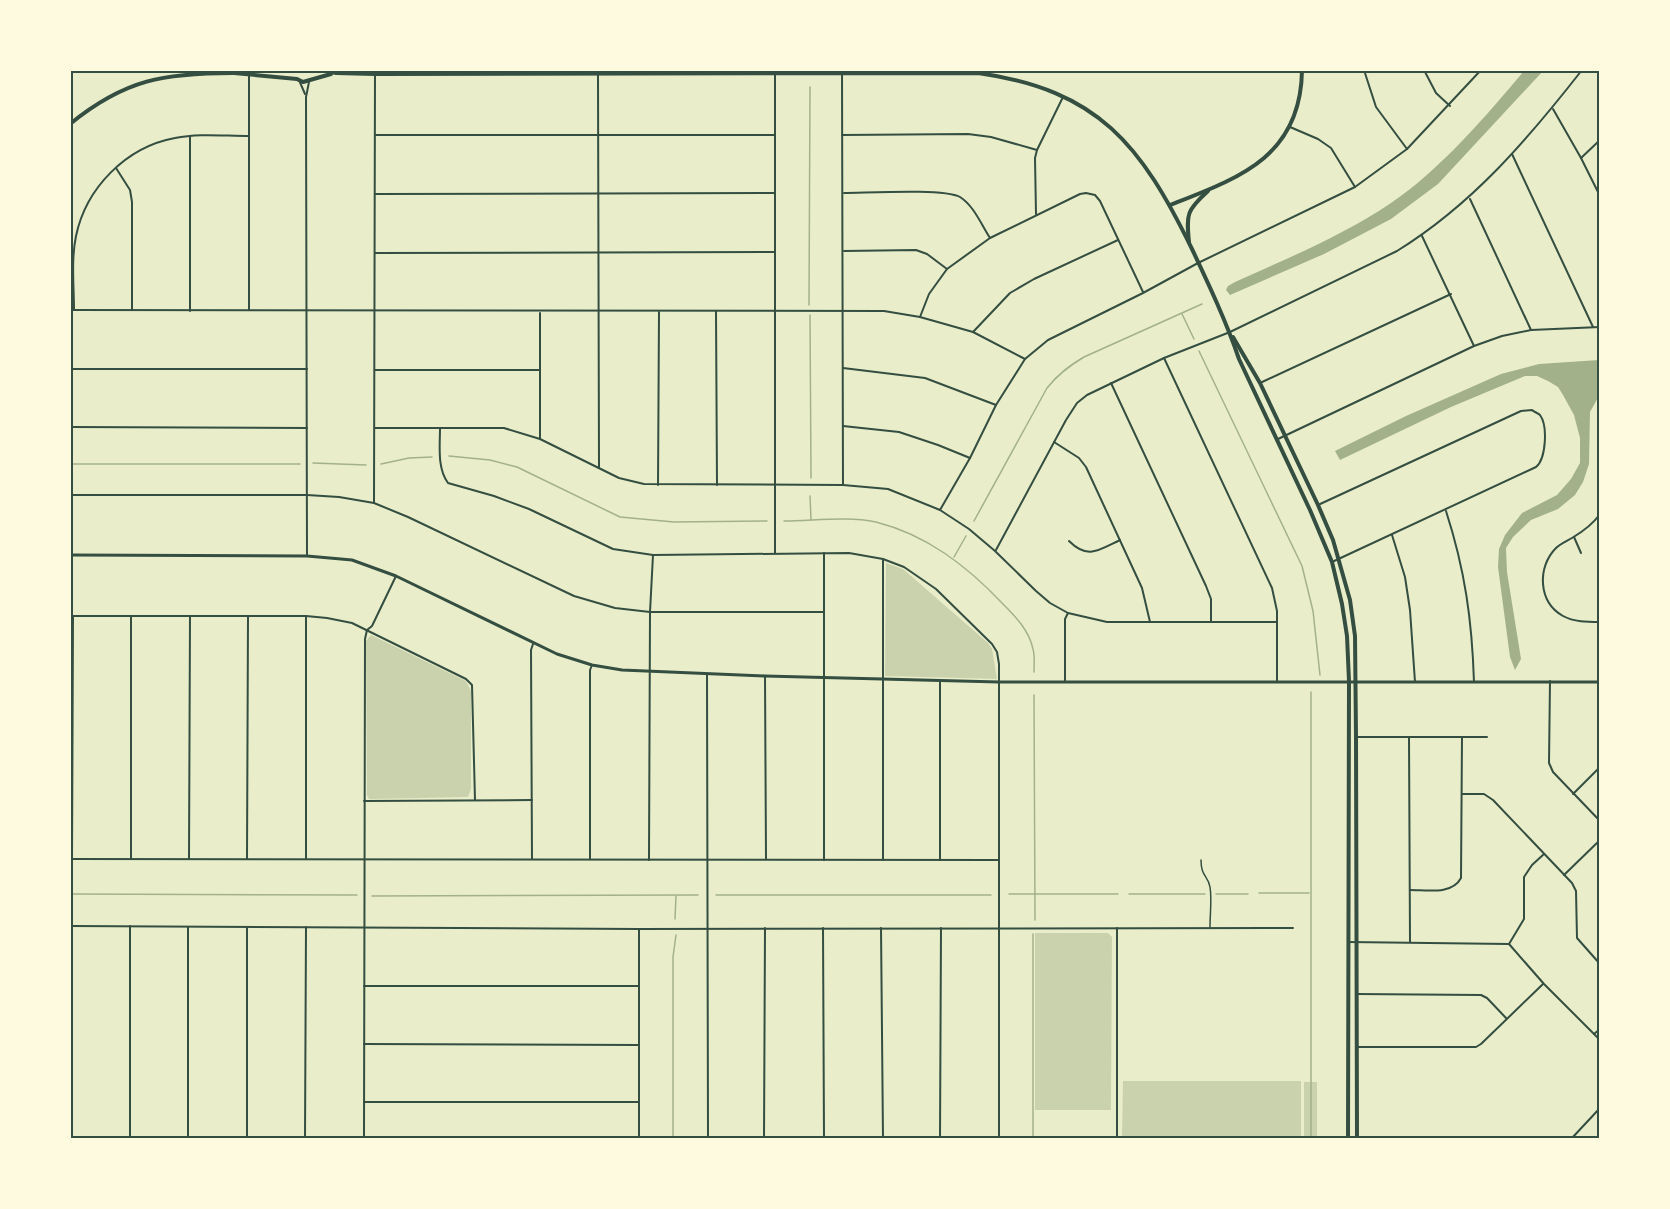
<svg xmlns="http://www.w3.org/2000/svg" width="1670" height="1209" font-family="'Sofia Sans Condensed',sans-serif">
  <rect width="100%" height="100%" fill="#e9edc9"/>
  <g fill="#cad2ad">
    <path d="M886,563L903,569L988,643L992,649L997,679L885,676Z"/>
    <path d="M371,635L466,681L471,691V789L468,797L373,799H369L367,795L366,641Z"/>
    <path d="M1035,933H1108L1112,937L1111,1110H1035Z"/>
    <path d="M1123,1081H1301V1138H1122Z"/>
    <rect x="1304" y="1082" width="13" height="56"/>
  </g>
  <g fill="#a3b18a">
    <path d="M1524,71H1543L1438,184L1391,219L1324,254L1230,295L1226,290L1228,286L1235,282C1288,258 1342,236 1391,203C1440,170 1486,116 1524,71Z"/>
    <path d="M1599,360V396L1590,412L1589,464L1583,482L1575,495L1558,509L1531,520L1513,537L1506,548L1507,572L1521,659L1515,670L1510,657L1498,567L1499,549L1505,535L1522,513L1557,495L1571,479L1580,463V438L1574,415L1563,395L1558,387L1548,381L1537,376H1525L1451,407L1340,460L1335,451L1406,416L1501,374L1539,364Z"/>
  </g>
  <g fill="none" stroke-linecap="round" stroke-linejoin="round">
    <g stroke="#a3b18a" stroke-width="1.5">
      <path d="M809,305L810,87"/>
      <path d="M1182,314L1194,339"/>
      <path d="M810,315L811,478"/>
      <path d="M1199,351L1302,566L1313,611L1320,675"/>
      <path d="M449,456L490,460L517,467L620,517L674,522L767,521"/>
      <path d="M313,463L366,465"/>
      <path d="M70,464H300"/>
      <path d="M381,464L409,458L432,457"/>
      <path d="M810,496L811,520"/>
      <path d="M784,521C813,521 847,516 876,522C927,535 967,566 1002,603C1015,616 1029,630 1033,649C1035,656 1034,664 1034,672"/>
      <path d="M974,521L1047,388C1058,374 1069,366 1084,357L1202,304"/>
      <path d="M954,557L966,536"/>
      <path d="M1034,695L1035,920"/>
      <path d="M1259,893H1309"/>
      <path d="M70,894L357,895"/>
      <path d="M1009,894H1118"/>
      <path d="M1129,894H1205"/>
      <path d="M1216,894H1248"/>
      <path d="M716,895H991"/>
      <path d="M372,896L698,895"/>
      <path d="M675,919L676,896"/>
      <path d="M673,1138V957L676,935"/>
      <path d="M1033,1138V934"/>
      <path d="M1311,1138V692"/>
    </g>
    <path stroke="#344e41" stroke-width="1.5" d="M1201,860C1201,877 1208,875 1210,887C1212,899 1210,914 1210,927"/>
    <g stroke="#344e41" stroke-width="2">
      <path d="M775,70V553"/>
      <path d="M842,70L843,485"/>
      <path d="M1364,70L1376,107L1407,149"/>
      <path d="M1424,70L1436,93L1450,106"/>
      <path d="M598,75L599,468"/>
      <path d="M299,80L305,94"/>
      <path d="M1553,109L1581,158L1600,196"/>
      <path d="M1290,127L1318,139L1331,148L1355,187"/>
      <path d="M376,135H774"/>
      <path d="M842,135L968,134L991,137L1037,150"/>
      <path d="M1512,154L1593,327"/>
      <path d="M1581,158L1600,140"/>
      <path d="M116,168L130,190L132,202V310"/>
      <path d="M844,193C866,193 944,188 960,197C974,206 981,224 990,238"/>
      <path d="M375,194L774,193"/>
      <path d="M1470,199L1531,330"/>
      <path d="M1036,214L1035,158L1037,150L1063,97"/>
      <path d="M1422,236L1474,346"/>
      <path d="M844,251L916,250L927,254L947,269"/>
      <path d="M375,253L774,252"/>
      <path d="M70,310L884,311L920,317L973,332L1025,359"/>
      <path d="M74,310C74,286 71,260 76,236C86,188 126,147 175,138C199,133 224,136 249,136"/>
      <path d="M249,310V76"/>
      <path d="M190,311V136"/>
      <path d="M716,311L717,485"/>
      <path d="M540,313V439"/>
      <path d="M920,317L929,294L947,269L990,238L1080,194L1086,193L1095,195L1100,201L1143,292"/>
      <path d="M973,332L1010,293L1034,279L1118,240"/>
      <path d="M1164,358L1272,588L1277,611V682"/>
      <path d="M843,368L925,378L996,405"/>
      <path d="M70,369H307"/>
      <path d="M375,370H540"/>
      <path d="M1111,383L1206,586L1211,599V621"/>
      <path d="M1260,383L1451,294"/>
      <path d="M843,426L899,432L938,445L970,458"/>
      <path d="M70,427L307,428"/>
      <path d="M375,428H504L540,439L619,478L644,484L843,485L888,489L940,510L969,529L995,551L1036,591L1050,603L1068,613L1107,622H1276"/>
      <path d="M440,428C440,446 437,468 448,483L494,496L529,509L613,549L653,555L849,553L883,559L904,567L936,589L992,644L997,652L999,664V1138"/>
      <path d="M1278,439L1474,346L1502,336L1531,330L1600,327"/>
      <path d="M1054,442L1079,458L1086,467L1142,588L1150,622"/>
      <path d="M658,485L659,312"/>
      <path d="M70,495H307L339,497L374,503L408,517L574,596L615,608L650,612H823"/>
      <path d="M374,503L375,70"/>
      <path d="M1318,505L1521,411L1532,410C1534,412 1538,413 1540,415C1548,426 1546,459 1536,467L1332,562"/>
      <path d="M940,510L970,458L996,405L1025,359L1048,340L1143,293L1198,263L1355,187L1407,149L1481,70"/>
      <path d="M1446,511C1465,570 1472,620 1474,682"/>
      <path d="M1600,514C1593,524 1582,532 1572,538C1567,541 1560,544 1556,548C1537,567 1538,602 1563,616C1574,622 1587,622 1600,622"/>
      <path d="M1392,535L1405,577L1410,610L1415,682"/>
      <path d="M1574,537L1581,553"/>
      <path d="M1069,541C1088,560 1099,550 1120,540"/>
      <path d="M996,550L1066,420L1077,403L1087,395L1164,358L1230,332L1397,251C1473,204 1528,139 1582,70"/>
      <path d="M824,553V860"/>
      <path d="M307,556L306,97L309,82"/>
      <path d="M70,616H306L327,618L352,623L466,679L472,685L475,800"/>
      <path d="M707,674L708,1138"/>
      <path d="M765,676L766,859"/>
      <path d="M1550,681L1549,763L1553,772L1600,821"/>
      <path d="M1065,682V619L1068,613"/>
      <path d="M1356,737H1487"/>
      <path d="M1409,737L1410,942"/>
      <path d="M1462,794H1484L1493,800L1572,883L1576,891L1577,938L1600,964"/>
      <path d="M1573,794L1600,767"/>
      <path d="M364,801L532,800"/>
      <path d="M70,859L999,860"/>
      <path d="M72,859L73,616"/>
      <path d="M131,859V616"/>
      <path d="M189,859L190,616"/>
      <path d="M247,859L248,616"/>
      <path d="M306,859V616"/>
      <path d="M532,859L531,650L533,644"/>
      <path d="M590,859V670L592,665"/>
      <path d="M649,860L650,612L653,555"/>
      <path d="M883,860V560"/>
      <path d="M940,860V681"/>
      <path d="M1564,875L1600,840"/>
      <path d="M1410,890C1427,890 1452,895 1461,878L1462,737"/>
      <path d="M70,926L639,929L1293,928"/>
      <path d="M71,926L72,1138"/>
      <path d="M188,927V1138"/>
      <path d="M823,928L824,1138"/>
      <path d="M881,928L883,1138"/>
      <path d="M1117,928V1138"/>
      <path d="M1348,942L1509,944L1544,984L1600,1040"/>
      <path d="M1509,944L1524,919V877L1532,865L1544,854"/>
      <path d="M364,986H639"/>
      <path d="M1356,994L1481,995L1487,998L1506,1018"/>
      <path d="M1594,1034L1600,1029"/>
      <path d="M364,1044L639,1045"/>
      <path d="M1357,1047H1476L1481,1044L1543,984"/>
      <path d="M364,1102H639"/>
      <path d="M130,1138V926"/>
      <path d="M247,1138V927"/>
      <path d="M305,1138L306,927"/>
      <path d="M364,1138L365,639L367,630L372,626L396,576"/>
      <path d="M639,1138V929"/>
      <path d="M764,1138L765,928"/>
      <path d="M940,1138L941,928"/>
      <path d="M1572,1138L1600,1108"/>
    </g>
    <path stroke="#344e41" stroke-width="3" d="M70,555L307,556L352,560L396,576L557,654L592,665L622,670L765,676L999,682H1600"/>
    <g stroke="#344e41" stroke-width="4">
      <path d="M323,70L336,73L375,74L978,73C1099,90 1141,145 1192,249C1209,285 1226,321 1239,359L1310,510L1332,562L1342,604L1347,636L1349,681L1348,1138"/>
      <path d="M234,73L297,79L303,82L331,74"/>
      <path d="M70,124C125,79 165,73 233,73L242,70"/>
      <path d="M1170,205C1239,178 1301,157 1302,70"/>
      <path d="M1189,242C1186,214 1187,210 1208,191"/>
      <path d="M1233,337L1260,383L1318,505L1333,540L1350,600L1355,636L1356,737L1357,1138"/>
    </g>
  </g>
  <rect width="1670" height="1209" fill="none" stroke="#fefae0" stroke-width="144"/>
  <rect x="72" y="72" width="1526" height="1065" fill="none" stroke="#344e41" stroke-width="2"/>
</svg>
